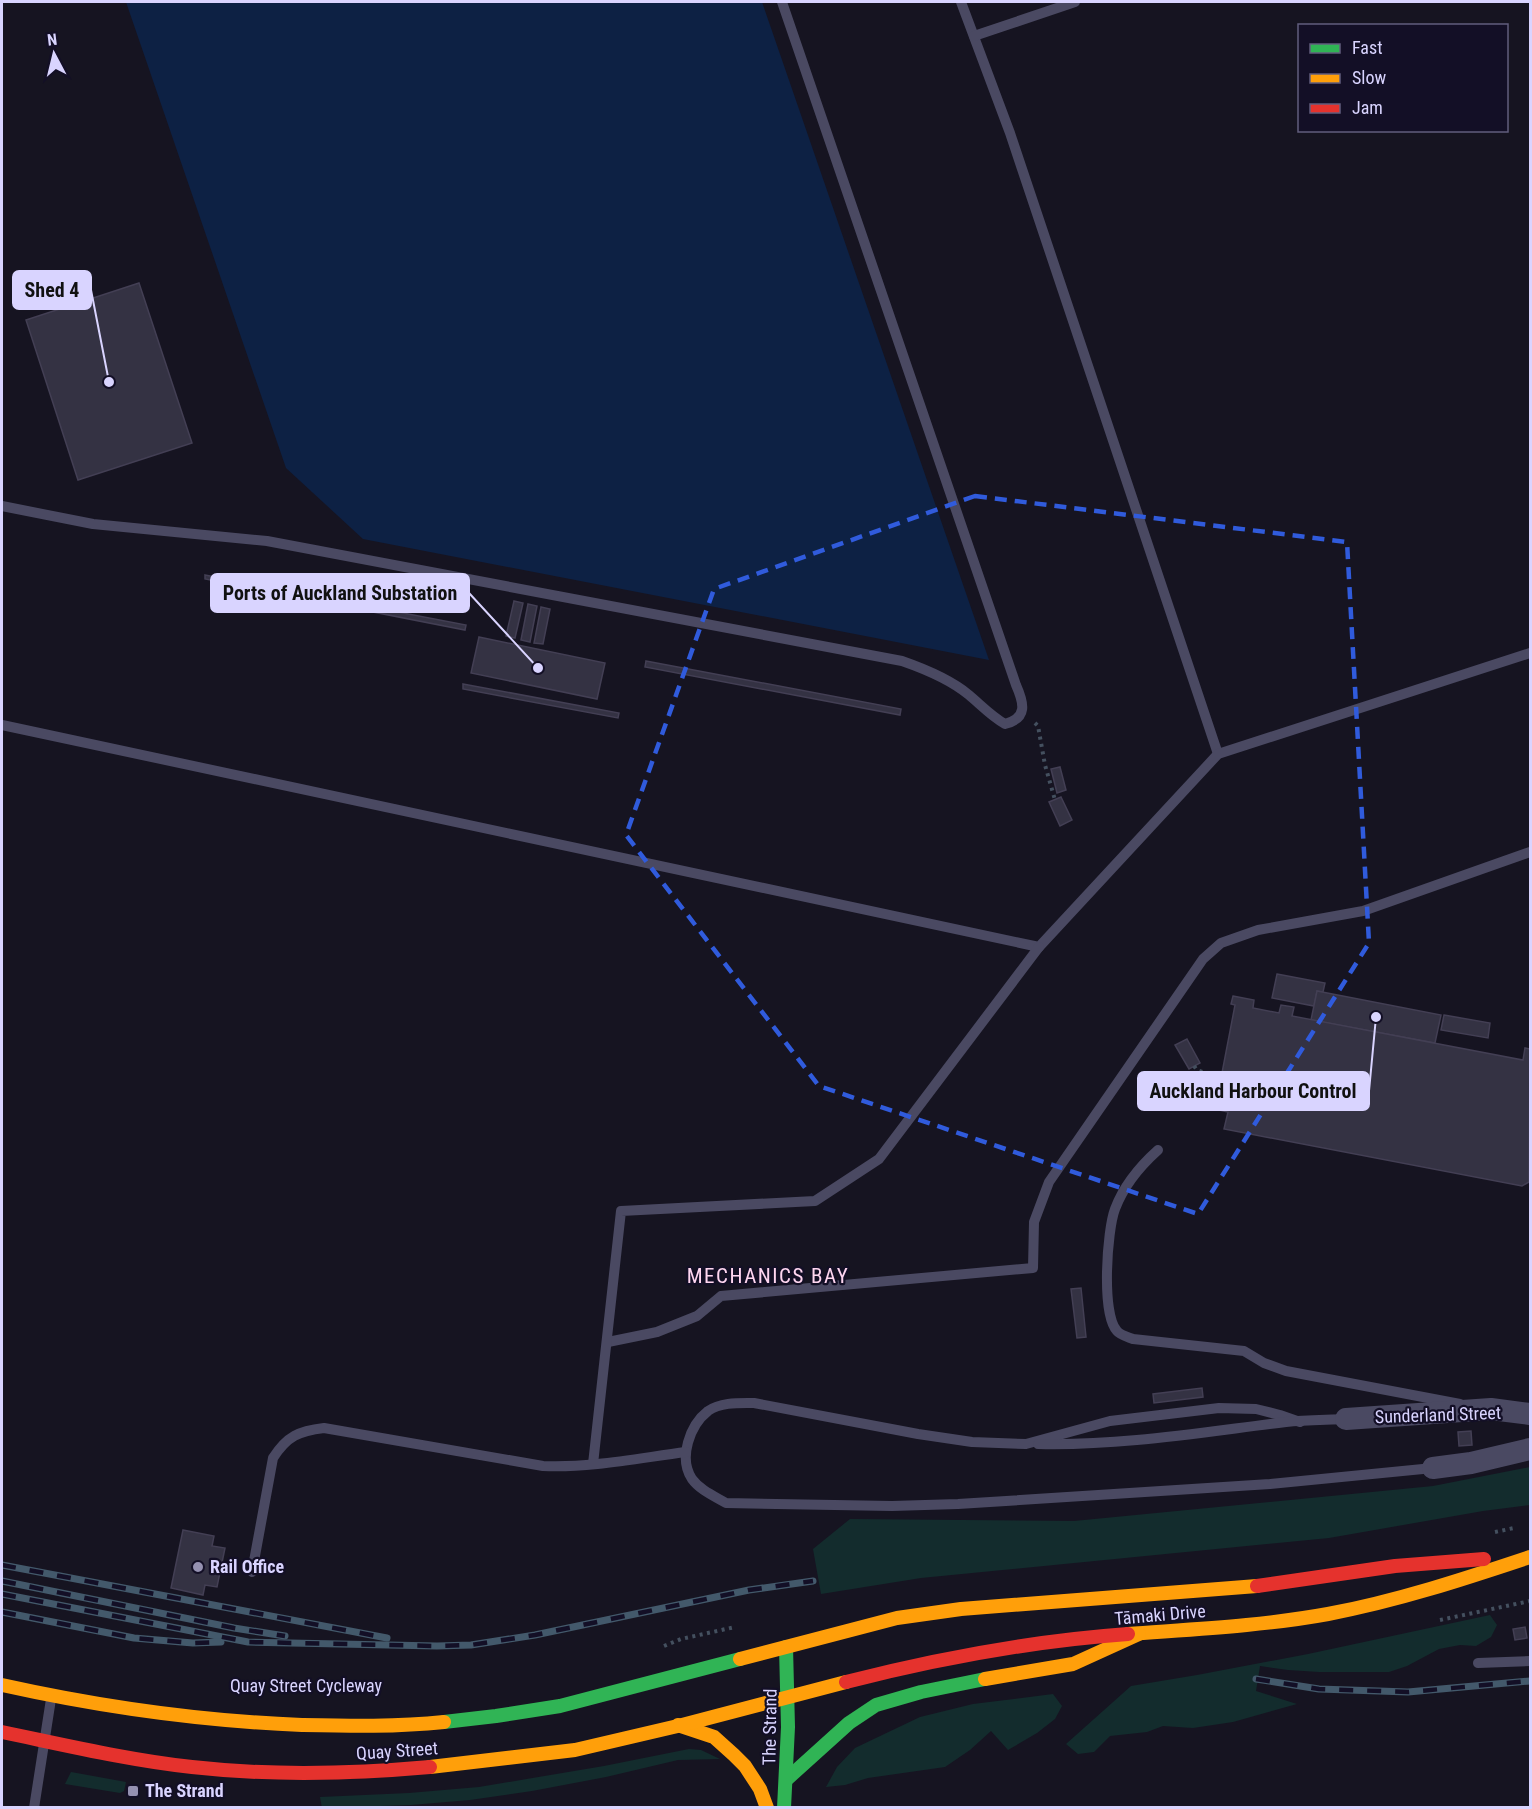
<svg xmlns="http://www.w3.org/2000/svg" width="1532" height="1809" font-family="'Roboto Condensed',sans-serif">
  <rect width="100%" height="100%" fill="#161421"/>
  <g fill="#132c2d">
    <path d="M1530,1467V1505L1483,1511L1329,1538L921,1578L821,1594L813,1549L850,1519L1074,1521L1433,1486Z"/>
    <path d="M1490,1615L1497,1625L1491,1637L1476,1646L1460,1645L1439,1649L1407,1666L1389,1672H1319L1288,1670L1260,1666L1256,1691L1297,1704L1233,1722L1193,1728L1163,1726L1147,1732L1110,1736L1094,1752L1078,1754L1066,1744L1131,1686L1197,1675L1308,1654Z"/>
    <path d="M1053,1694L1062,1706L1055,1719L1037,1733L1008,1750L991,1731L970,1750L945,1767L868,1778L845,1785L826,1787L837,1767L855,1748L920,1717L973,1704Z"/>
    <path d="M689,1749L701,1750L720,1759L678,1760L606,1777L532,1791L470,1800L411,1805L322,1808L320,1797L409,1793L479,1787L604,1766Z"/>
    <path d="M71,1772L126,1782L124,1791L120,1793L65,1784Z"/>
  </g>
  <path fill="#0d2144" d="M126,2H762L989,660L363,539L286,468Z"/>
  <g fill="#343243" stroke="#433f54" stroke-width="1.5">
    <path d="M139,283L192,443L78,480L26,320Z"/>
    <path d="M205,575L466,625L465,630L205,579Z"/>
    <path d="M514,601L523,603L515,638L506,636Z"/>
    <path d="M528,604L537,606L530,642L521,640Z"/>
    <path d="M541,607L550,609L543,644L534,643Z"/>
    <path d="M479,637L605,663L597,699L471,673Z"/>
    <path d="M646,661L901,709L900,715L645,667Z"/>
    <path d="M463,684L619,713L618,718L463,689Z"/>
    <path d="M1060,767L1066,790L1057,793L1051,769Z"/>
    <path d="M1061,797L1072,820L1060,826L1049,802Z"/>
    <path d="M1277,974L1325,983L1323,992L1317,991L1314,1006L1272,998Z"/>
    <path d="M1317,991L1441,1015L1435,1043L1311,1020Z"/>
    <path d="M1233,996L1254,1000L1253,1008L1279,1013L1281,1005L1294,1007L1292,1016L1523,1060L1525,1048L1530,1049L1529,1182L1522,1186L1224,1129L1228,1112L1214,1109L1219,1082L1213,1081L1215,1072L1222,1073L1235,1005L1231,1004Z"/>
    <path d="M1444,1015L1490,1023L1488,1038L1441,1030Z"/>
    <path d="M1187,1039L1200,1063L1189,1069L1175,1045Z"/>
    <path d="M1081,1288L1086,1337L1077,1338L1071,1289Z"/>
    <path d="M1202,1388L1203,1397L1154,1403L1153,1394Z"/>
    <path d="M1471,1431L1472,1445L1459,1446L1458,1432Z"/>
    <path d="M183,1530L214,1536L212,1546L225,1548L217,1587L205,1585L203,1595L171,1588Z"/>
    <path d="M1525,1627L1527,1638L1515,1640L1513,1629Z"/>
  </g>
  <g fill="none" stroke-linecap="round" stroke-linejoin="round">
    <g stroke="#44505f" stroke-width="4" stroke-dasharray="3 4.5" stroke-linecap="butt">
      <path d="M1035,723L1038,726L1045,765L1055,800"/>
      <path d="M1194,1066L1197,1070L1214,1076"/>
      <path d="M1495,1532L1514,1528"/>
      <path d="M1440,1620L1530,1601"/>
      <path d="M664,1646L681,1639L735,1627"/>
    </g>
    <g stroke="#4a4962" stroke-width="10">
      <path d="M961,2L1010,133L1218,754"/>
      <path d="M974,36L1075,2"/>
      <path d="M2,506L93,524L267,541L902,661C925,669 950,679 969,695C981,705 991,716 1005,724C1028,718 1024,703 1016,685L782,2"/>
      <path d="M2,725L1039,947L1218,754L1530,653"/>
      <path d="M1158,1150C1139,1167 1124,1185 1115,1209C1107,1230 1101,1314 1117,1331C1120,1335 1128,1337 1133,1339L1244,1351L1264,1363L1286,1371L1460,1404"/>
      <path d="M608,1342L657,1332L697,1316L721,1296L1033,1268L1034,1222L1049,1182L1203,959L1221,943L1258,930L1363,911L1530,852"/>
      <path d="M1300,1422L1280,1415L1256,1409L1219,1408L1110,1421L1026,1444L972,1442L918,1434L754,1403C739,1403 721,1402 708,1411C690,1425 678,1458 692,1479C700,1490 714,1496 726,1503L892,1506L958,1504L1270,1484L1433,1468"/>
      <path d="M1038,1444C1121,1446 1203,1432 1286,1422C1305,1420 1326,1420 1346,1419"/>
      <path d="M593,1464L621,1211L815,1201L879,1159L1039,947"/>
      <path d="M252,1572L273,1458C287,1436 299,1431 324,1428L543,1466C591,1468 639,1458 686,1452"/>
      <path d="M1478,1663L1530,1661"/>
      <path d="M34,1808L51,1699"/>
    </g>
    <g stroke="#4a4962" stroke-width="22">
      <path d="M1346,1419L1491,1409L1530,1414"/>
      <path d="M1433,1468L1471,1463L1530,1449"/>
    </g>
    <g stroke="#30b455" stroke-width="14">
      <path d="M444,1722L496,1716L560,1706L740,1659"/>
      <path d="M787,1779L849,1723L876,1705L921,1692L985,1679"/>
      <path d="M784,1808L788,1727L786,1647"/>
    </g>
    <g stroke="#ff9f0a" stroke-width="14">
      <path d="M1128,1634C1195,1629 1262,1626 1328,1614C1397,1601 1464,1579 1530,1557"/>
      <path d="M740,1659L897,1618L961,1609L1257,1586"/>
      <path d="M985,1679L1073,1664L1139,1634"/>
      <path d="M2,1685C101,1707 201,1721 302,1725C350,1726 396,1727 444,1722"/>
      <path d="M678,1725L714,1737L734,1755L745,1766L760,1789L767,1808"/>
      <path d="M430,1767L575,1750L682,1725L846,1682"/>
    </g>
    <g stroke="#e5322d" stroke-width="14">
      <path d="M1257,1586L1395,1566L1484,1559"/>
      <path d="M846,1682C940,1658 1031,1641 1128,1634"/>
      <path d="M2,1732C65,1745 128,1760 192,1767C271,1776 351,1774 430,1767"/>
    </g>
    <g stroke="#43596b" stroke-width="7">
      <g id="rail">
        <path d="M2,1565L387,1638"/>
        <path d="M2,1581L234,1628L285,1636"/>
        <path d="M2,1594L248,1642L437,1646L471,1645L535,1635L749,1590L813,1581"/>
        <path d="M2,1612L134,1638L193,1643L221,1642"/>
        <path d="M1256,1679L1319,1689L1408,1692L1530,1681"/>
      </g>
    </g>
    <use href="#rail" stroke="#130f26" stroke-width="4.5" stroke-dasharray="14" stroke-linecap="butt"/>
  </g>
  <path fill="none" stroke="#305bdc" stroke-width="4.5" stroke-dasharray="12 8" stroke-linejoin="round" d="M975,496L1347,542L1369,943L1198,1214L819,1086L626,835L714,589Z"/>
  <g fill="#9591b1" stroke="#130f26" stroke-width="2">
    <circle cx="198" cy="1567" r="6"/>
    <rect x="127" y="1785" width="12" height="12" rx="3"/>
  </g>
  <g text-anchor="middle" stroke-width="4.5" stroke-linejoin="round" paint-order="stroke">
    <g font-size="18" fill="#d9d4ff" stroke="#130f26">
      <text transform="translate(1438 1415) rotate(-2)" y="6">Sunderland Street</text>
      <text transform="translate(1160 1615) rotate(-5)" y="6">Tāmaki Drive</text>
      <text x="306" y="1692">Quay Street Cycleway</text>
      <text transform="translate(770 1727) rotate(-89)" y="6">The Strand</text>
      <text transform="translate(397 1751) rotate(-4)" y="6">Quay Street</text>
    </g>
    <g font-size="18" font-weight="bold" fill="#d9d4ff" stroke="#130f26" text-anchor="start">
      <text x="210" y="1573">Rail Office</text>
      <text x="145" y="1797">The Strand</text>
    </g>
    <g font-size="21" letter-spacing="1.5" fill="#ffd6f0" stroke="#130f26">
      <text x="768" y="1283">MECHANICS BAY</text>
    </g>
  </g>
  <path fill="none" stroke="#d9d4ff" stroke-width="2" d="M109 382L91 290M538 668L469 593M1376 1017L1369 1091"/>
  <g fill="#d9d4ff" stroke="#130f26" stroke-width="2">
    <circle cx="109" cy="382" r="6"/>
    <circle cx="538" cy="668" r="6"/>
    <circle cx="1376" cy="1017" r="6"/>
  </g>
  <g fill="#d9d4ff" stroke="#d9d4ff" stroke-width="2">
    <rect x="13" y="271" width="78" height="38" rx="6"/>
    <rect x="211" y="574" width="258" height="38" rx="6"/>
    <rect x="1138" y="1072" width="231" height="38" rx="6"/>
  </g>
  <g font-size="20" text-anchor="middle" font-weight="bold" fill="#111">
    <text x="52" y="297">Shed 4</text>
    <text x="340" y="600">Ports of Auckland Substation</text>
    <text x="1253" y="1098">Auckland Harbour Control</text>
  </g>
  <rect width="1532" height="1809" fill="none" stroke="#d9d4ff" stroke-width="6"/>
  <rect x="1298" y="24" width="210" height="108" fill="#130f26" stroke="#625e7d" stroke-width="1.5"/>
  <rect x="1310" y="44" width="30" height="9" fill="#30b455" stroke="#625e7d" stroke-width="1.5"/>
  <text x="1352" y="54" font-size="18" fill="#d9d4ff">Fast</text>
  <rect x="1310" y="74" width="30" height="9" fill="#ff9f0a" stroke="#625e7d" stroke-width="1.5"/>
  <text x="1352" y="84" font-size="18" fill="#d9d4ff">Slow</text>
  <rect x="1310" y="104" width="30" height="9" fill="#e5322d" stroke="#625e7d" stroke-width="1.5"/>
  <text x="1352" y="114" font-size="18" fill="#d9d4ff">Jam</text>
  <g transform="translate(54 54) rotate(353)" stroke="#130f26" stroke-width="4.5" paint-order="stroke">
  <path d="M0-4.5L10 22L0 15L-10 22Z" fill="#d9d4ff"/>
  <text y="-9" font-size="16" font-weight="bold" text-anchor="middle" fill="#d9d4ff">N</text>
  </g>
</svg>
